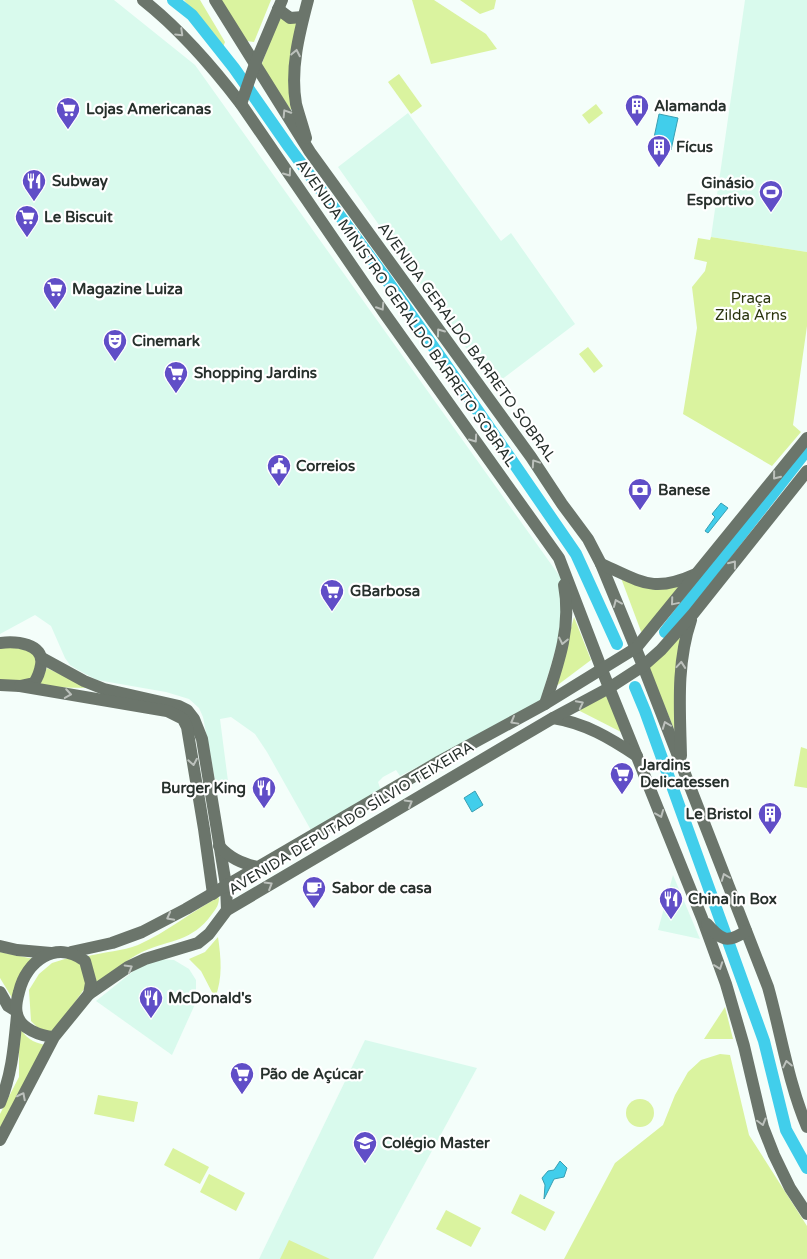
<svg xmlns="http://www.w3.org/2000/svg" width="807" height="1259" font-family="'Varela Round',sans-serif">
  <rect width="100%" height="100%" fill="#f4fefa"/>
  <g fill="#d9faed">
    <path d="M0,0H114L195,65L561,578L563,600V624L541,699L536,705L400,776L396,770L383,777L378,782L381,791L312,832L267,752L255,734L231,717L220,719L229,789L217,790L203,717L199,708L189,699L166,692L97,680L78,670L70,665L65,658L51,626L35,615L0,634Z"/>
    <path d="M745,0H807V252L711,237Z"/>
    <path d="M408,113L501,241L511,233L575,324L493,386L338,167Z"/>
    <path d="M673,875L700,939L658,930Z"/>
    <path d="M155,959L174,960L189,969L196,980V1002L172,1055L96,1001L141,965Z"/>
    <path d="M365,1040L477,1068L373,1259H259Z"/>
  </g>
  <g fill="#daf39f">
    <path d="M184,0H200L225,42L223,47Z"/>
    <path d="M221,0H271L254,42L246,41Z"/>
    <path d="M412,0H434L486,34L497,49L431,64Z"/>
    <path d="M460,0H496L494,9L480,14Z"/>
    <path d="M280,16L299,22L290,88L291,110L261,66Z"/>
    <path d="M399,74L422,106L411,114L388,82Z"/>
    <path d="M596,104L603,113L589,124L582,115Z"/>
    <path d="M711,237L807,252V326L793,425L801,432L772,466L683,414L697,328L692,287L705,271L707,262L694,259L698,238L710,240Z"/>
    <path d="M588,347L603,366L594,373L579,354Z"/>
    <path d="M618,570L643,578H688L642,634Z"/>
    <path d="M574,617L591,660L555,687Z"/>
    <path d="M686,632L675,731L648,667Z"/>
    <path d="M0,644L34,652L37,668L30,680L0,683Z"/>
    <path d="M47,668L89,688L38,687Z"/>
    <path d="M606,695L623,733L576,709Z"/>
    <path d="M801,747L807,749V788L794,786Z"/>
    <path d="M219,897C219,904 217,908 212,914C192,942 171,939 142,952C126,960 112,973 97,983L88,956C104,952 123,951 138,945C167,932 191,912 219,897Z"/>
    <path d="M218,937C221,958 223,978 215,998L201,971L189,959L205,952Z"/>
    <path d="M0,952L34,959L14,1001L0,978Z"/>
    <path d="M68,958C85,965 84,968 87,985L56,1029L49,1032L37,1027L31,1021L29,990L39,974L52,963Z"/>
    <path d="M725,1007L733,1039H704Z"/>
    <path d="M19,1027C26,1038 32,1042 45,1045L0,1132V1114L19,1077Z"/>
    <path d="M720,1054L730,1055L749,1135L807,1226V1259H564L615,1163L663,1125L675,1095L688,1072L701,1060Z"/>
    <path d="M98,1095L138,1102L134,1122L94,1114Z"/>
    <circle cx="640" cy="1113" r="14"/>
    <path d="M173,1148L209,1167L200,1184L164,1165Z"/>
    <path d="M209,1174L245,1193L236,1211L200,1192Z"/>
    <path d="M520,1194L555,1212L545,1231L511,1213Z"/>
    <path d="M446,1210L481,1228L471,1247L436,1229Z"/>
    <path d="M289,1240L330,1259H280Z"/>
  </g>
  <g fill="#41ceeb" stroke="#399fb2">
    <path d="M659,114L678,118L671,150L652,147Z"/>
    <path d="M721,503L728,508L708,533L705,531L715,517L712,514Z"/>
    <path d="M475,791L483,805L472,812L464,798Z"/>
    <path d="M560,1161L567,1168L564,1177L554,1179L544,1199L545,1185L542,1178L548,1171L554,1170Z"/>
  </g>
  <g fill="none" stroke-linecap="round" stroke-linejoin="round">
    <g stroke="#41ceeb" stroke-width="12">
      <path d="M173,0L192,15L234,68L289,147L382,273L480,414L576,554L617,644"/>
      <path d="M665,632L807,450"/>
      <path d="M635,687L645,711L764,1041L786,1130L807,1168"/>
    </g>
    <g stroke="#6b756b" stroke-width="12">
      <path d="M143,0C181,30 212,66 241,104L385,314L559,558L602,670L702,918L726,984L744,1046L763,1127L774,1155L790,1188L807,1214"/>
      <path d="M215,0L310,152L531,457L562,504L588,539L601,564L643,666L768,987C781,1033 788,1082 807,1127"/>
      <path d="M278,9L290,18L303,17"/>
      <path d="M241,104L255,64L282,0"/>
      <path d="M306,138C303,127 299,115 296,104C290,69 299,34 308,0"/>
      <path d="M601,564C641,581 652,594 696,574"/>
      <path d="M0,643C15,641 45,643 41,665C40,671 38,677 34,683L20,686L0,685"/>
      <path d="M42,658L84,681L104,689L179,706L187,710L194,719L202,739L226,885L227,910"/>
      <path d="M20,686L167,711L183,719L187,727L204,829L213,894"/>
      <path d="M545,704C558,665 572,627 564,585"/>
      <path d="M553,718C585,723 610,738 637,756"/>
      <path d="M681,756C680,710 676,664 691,620"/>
      <path d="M219,846C230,858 241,863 257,867"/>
      <path d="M707,924C721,940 727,944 746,931"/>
      <path d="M0,946L17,950L51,953"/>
      <path d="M71,952L112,943L142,932L186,909L440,761L545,704L636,648L807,438"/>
      <path d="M0,992L8,1006L16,1011"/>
      <path d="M89,994L128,967L145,959L198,943L209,934L227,910L553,718L609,688L643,666L661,650L693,614L807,471"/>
      <path d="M0,1103C12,1074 14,1046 17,1015"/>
      <path d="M0,1140L54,1037L89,994L91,983L85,961C56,939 26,961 19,992C17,999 15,1007 17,1014C20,1029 41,1036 54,1037"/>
    </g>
  </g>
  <defs><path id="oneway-chevron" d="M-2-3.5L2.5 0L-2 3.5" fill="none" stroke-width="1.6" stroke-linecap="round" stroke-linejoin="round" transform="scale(1.25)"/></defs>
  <g stroke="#bcc1bc">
    <use href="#oneway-chevron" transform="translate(180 33) rotate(44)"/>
    <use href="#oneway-chevron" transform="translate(296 53) rotate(-79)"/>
    <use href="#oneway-chevron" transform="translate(286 113) rotate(-122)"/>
    <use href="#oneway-chevron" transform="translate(288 173) rotate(55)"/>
    <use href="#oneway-chevron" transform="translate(381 307) rotate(57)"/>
    <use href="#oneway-chevron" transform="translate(440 332) rotate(-126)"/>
    <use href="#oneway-chevron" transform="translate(474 439) rotate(55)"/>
    <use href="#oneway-chevron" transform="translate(535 463) rotate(-124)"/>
    <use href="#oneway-chevron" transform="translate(776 476) rotate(129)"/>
    <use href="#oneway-chevron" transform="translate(733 564) rotate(-52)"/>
    <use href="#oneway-chevron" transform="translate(674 602) rotate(130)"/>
    <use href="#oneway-chevron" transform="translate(617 603) rotate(-113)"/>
    <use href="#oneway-chevron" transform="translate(563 641) rotate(102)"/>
    <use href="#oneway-chevron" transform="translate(681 665) rotate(-85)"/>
    <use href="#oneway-chevron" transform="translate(68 694) rotate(9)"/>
    <use href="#oneway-chevron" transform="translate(580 704) rotate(-27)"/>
    <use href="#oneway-chevron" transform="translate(514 721) rotate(151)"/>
    <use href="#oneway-chevron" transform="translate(666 725) rotate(-111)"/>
    <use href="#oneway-chevron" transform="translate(193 762) rotate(80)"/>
    <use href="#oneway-chevron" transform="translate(409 803) rotate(-30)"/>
    <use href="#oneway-chevron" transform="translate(660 814) rotate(68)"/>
    <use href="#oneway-chevron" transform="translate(725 877) rotate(-111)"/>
    <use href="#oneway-chevron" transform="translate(269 885) rotate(-31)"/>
    <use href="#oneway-chevron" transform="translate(170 917) rotate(152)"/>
    <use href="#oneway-chevron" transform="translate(719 966) rotate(70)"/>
    <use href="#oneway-chevron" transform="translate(129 968) rotate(-30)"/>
    <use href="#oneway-chevron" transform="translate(787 1064) rotate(-102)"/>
    <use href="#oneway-chevron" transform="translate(22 1096) rotate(-63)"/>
    <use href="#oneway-chevron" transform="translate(762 1122) rotate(75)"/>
  </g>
  <defs>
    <g id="building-pin" transform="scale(1.25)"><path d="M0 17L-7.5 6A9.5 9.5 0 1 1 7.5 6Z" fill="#604ec7" stroke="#fff"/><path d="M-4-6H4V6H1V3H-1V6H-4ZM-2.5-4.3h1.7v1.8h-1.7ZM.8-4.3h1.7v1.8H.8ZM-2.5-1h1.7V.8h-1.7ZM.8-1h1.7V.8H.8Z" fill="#fff"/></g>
    <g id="supermarket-pin" transform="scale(1.25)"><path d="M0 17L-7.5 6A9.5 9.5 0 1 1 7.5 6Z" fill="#604ec7" stroke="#fff"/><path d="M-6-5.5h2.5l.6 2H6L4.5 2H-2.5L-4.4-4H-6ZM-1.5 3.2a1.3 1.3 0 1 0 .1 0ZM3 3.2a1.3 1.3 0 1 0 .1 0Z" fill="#fff"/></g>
    <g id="restaurant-pin" transform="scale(1.25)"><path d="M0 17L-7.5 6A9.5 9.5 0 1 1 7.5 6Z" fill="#604ec7" stroke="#fff"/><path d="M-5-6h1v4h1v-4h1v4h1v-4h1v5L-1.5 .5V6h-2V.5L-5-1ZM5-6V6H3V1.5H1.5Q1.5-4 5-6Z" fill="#fff"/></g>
    <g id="stadium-pin" transform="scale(1.25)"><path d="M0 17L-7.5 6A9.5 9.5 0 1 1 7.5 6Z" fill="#604ec7" stroke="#fff"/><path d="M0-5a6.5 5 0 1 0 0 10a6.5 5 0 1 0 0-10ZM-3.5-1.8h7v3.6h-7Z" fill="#fff"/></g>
    <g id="theatre-pin" transform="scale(1.25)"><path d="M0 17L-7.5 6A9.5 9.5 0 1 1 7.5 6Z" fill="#604ec7" stroke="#fff"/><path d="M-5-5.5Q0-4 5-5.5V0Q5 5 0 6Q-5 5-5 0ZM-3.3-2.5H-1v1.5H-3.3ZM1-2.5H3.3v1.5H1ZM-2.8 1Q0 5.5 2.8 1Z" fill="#fff"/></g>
    <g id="civic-pin" transform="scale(1.25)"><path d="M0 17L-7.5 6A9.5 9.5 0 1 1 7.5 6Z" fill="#604ec7" stroke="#fff"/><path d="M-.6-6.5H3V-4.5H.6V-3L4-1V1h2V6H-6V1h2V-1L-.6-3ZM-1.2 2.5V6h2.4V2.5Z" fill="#fff"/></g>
    <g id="bank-pin" transform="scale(1.25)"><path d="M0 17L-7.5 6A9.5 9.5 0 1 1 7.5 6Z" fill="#604ec7" stroke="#fff"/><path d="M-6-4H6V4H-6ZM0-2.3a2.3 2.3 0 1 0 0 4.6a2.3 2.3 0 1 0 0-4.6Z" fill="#fff"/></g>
    <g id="cafe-pin" transform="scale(1.25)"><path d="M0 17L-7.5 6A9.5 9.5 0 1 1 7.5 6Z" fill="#604ec7" stroke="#fff"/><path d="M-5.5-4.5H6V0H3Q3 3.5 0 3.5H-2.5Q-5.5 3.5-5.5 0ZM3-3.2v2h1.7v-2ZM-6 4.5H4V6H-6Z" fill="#fff"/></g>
    <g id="school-pin" transform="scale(1.25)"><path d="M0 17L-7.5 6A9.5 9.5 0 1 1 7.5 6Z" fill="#604ec7" stroke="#fff"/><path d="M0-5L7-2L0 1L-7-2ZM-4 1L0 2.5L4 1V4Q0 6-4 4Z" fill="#fff"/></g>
  </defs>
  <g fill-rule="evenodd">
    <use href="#building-pin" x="637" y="106"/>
    <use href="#supermarket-pin" x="68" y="109"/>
    <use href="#building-pin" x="659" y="147"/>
    <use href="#restaurant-pin" x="34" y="181"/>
    <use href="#stadium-pin" x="771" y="192"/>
    <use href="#supermarket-pin" x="27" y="217"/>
    <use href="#supermarket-pin" x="55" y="289"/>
    <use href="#theatre-pin" x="115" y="341"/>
    <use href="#supermarket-pin" x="176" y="373"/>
    <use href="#civic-pin" x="279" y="466"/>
    <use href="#bank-pin" x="640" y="490"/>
    <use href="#supermarket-pin" x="332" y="591"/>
    <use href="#supermarket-pin" x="622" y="774"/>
    <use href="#restaurant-pin" x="264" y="788"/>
    <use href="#building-pin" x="770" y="814"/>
    <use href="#cafe-pin" x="314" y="888"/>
    <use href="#restaurant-pin" x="671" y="899"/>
    <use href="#restaurant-pin" x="151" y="998"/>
    <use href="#supermarket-pin" x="242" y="1074"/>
    <use href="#school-pin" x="365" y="1143"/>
  </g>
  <g text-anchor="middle" stroke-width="4.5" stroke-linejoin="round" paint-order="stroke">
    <g font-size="15" font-weight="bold" fill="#27302c" stroke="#fff" text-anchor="start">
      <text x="654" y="111">Alamanda</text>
      <text x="86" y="114">Lojas Americanas</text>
      <text x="676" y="152">Fícus</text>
      <text x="52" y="186">Subway</text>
      <text x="754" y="188" text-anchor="end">Ginásio<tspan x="754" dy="17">Esportivo</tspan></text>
      <text x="44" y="222">Le Biscuit</text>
      <text x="72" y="294">Magazine Luiza</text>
      <text x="132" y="346">Cinemark</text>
      <text x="194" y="378">Shopping Jardins</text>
      <text x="296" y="471">Correios</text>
      <text x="658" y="495">Banese</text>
      <text x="350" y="596">GBarbosa</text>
      <text x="640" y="770">Jardins<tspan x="640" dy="17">Delicatessen</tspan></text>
      <text x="246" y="793" text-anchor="end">Burger King</text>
      <text x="752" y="819" text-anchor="end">Le Bristol</text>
      <text x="332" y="893">Sabor de casa</text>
      <text x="688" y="904">China in Box</text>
      <text x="168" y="1003">McDonald's</text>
      <text x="260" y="1079">Pão de Açúcar</text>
      <text x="382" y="1148">Colégio Master</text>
    </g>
    <g font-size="15" fill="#2b350e" stroke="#fff">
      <text x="751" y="303">Praça<tspan x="751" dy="17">Zilda Arns</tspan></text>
    </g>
    <g font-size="15" fill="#27302c" stroke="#fff">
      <text transform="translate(406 313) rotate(55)" y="5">AVENIDA MINISTRO GERALDO BARRETO SOBRAL</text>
      <text transform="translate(467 342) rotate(54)" y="5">AVENIDA GERALDO BARRETO SOBRAL</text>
      <text transform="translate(351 818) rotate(-31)" y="5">AVENIDA DEPUTADO SÍLVIO TEIXEIRA</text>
    </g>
  </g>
</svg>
